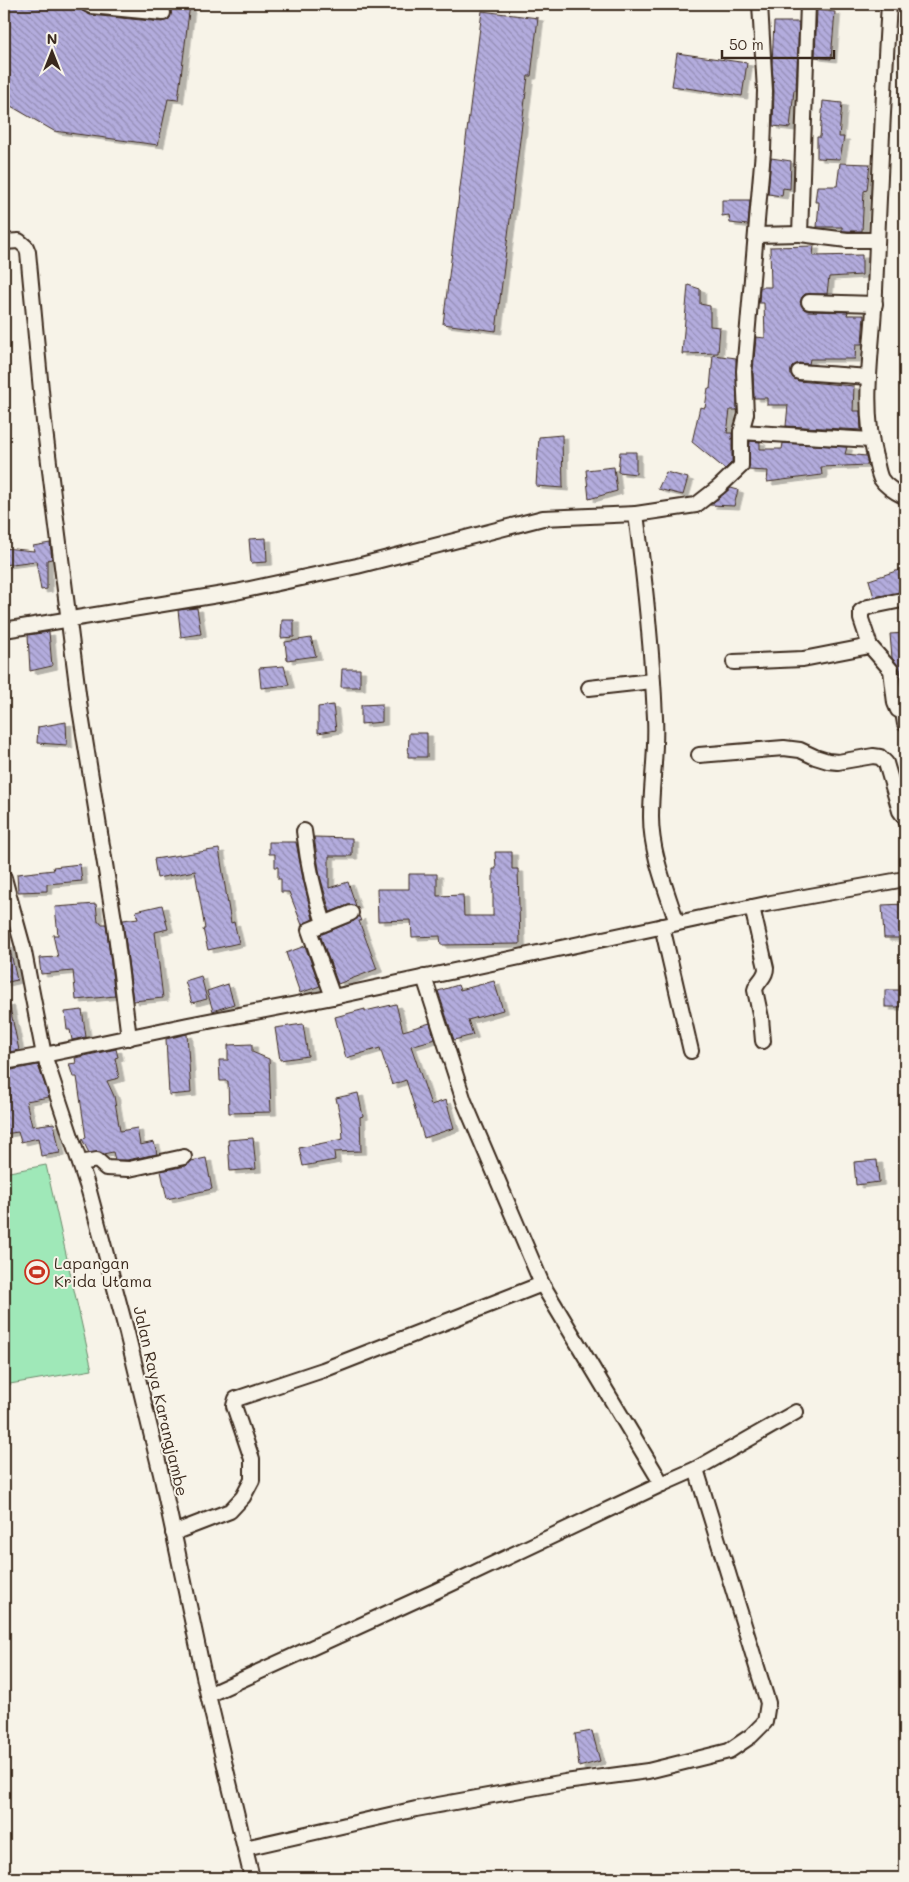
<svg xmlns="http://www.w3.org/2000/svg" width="909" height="1882" font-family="Mali,sans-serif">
  <defs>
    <pattern id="building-back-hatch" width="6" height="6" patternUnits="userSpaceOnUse" patternTransform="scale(1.25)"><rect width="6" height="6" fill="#b3acdd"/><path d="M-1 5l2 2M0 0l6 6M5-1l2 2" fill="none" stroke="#938cb3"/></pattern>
    <filter id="shadow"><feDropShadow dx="5.5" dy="3" stdDeviation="0" flood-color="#0004"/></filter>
  </defs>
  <rect width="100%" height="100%" fill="#f7f3e8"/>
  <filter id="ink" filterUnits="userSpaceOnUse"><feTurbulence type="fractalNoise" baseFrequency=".02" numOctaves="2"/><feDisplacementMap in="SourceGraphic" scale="10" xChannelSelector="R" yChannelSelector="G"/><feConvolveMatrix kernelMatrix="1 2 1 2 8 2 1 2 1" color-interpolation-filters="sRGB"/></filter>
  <g filter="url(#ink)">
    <path fill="#9fe8b8" stroke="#6d896b" d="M46,1165L92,1370L4,1385V1173Z"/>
    <g fill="url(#building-back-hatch)" stroke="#3b2a1e" filter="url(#shadow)">
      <path d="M4,4H78L80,9L90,15L162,22L170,18L171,10L168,6L158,4H190L178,100L168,99L158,145L54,131L4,102Z"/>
      <path d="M817,10L835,12L831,59L815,57Z"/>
      <path d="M482,11L538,18L531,76H528L496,331L443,324Z"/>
      <path d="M774,22H799L796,90H794L790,128L773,126L774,91L772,64Z"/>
      <path d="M677,53L747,63L742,96L672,86Z"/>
      <path d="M823,101L842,103L839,137H844L840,159L817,158V137H820Z"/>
      <path d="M771,158L791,161L790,189L783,188L782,196L768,194Z"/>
      <path d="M840,163L870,164L867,190L864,191L862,231H842V227H817L819,202H815L817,186H837Z"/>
      <path d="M722,200H750L748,225L730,223L729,215L722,216Z"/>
      <path d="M814,246L813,256L862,255V275L829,277L827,294H805L802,297L800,302L804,309L808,311L848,312L847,315H864L862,344H856L855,359H810L809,364L799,363L792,367L791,375L798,381L854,386L853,411H860L861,430L786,426L788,405H767V398H754L753,371L756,337L765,338L764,303H759L760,287H771L770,247Z"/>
      <path d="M688,285L700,289V304L710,306V326L720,327L718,353L682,354Z"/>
      <path d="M713,355L736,358L737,410H730L727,433H732V462L725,469L692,442L700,407L705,408L708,388L710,389Z"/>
      <path d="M562,435L563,488L536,486L539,437Z"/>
      <path d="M750,441L760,442V449H782L783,443L847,447L845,454L866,456L868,465L821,467L822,475L767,482L768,471L748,470Z"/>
      <path d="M620,452H636V474L618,472Z"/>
      <path d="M614,467L617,491L589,499L586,470Z"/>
      <path d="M666,472L688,478L683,495L658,489Z"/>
      <path d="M731,488L738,490L734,506L710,505Z"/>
      <path d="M266,538L267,562L251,563L249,539Z"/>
      <path d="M50,543L52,559L47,560V589L41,590L36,561L4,565V548L34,551L33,546Z"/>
      <path d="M905,568V592L874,597L869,580Z"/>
      <path d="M197,608L201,634L181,637L178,610Z"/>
      <path d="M282,620H294V637L281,638Z"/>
      <path d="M49,632L52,666L30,671L28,635Z"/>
      <path d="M905,633V703H904L900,669L892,658L890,634Z"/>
      <path d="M311,638L316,656L287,660L285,642Z"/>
      <path d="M284,666L289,685L261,688L259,668Z"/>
      <path d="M342,669H360V687H341Z"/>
      <path d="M382,704V722L361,724V705Z"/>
      <path d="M333,705L336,730L318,733V707Z"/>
      <path d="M66,722L67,745L37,743L38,727Z"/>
      <path d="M409,733H427V757H408Z"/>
      <path d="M314,837L352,838V856H329V888L348,882L356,906L348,905L330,912L320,876Z"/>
      <path d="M269,842H296L303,879L313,919L302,925L289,892H281V879H278V867H275V854H269Z"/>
      <path d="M219,849L231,923L234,922L239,943L208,950L203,929H205L195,871L157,878L154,859Z"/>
      <path d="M495,852H512V869H518L520,944L441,945L440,936L412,937L411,920L378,921L377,889H409V874H437V896L463,895L464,916H493V869H496Z"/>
      <path d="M80,864L82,881L47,884V891L18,892L17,874L54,870L53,867Z"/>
      <path d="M96,904L98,922H101V924H106L115,996L76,1000L73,971L41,974L39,958L58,957L53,935H58L55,907Z"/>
      <path d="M905,904V938H884L882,905Z"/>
      <path d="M162,905L168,929L155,932L163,998L133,1001L123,920L138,918L136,911Z"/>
      <path d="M359,916L361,921H359L377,969L338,984L320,935L354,921Z"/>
      <path d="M9,945L17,980L4,983V946Z"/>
      <path d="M305,946L320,986L300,993L286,953Z"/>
      <path d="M201,976L207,999L192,1003L185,981Z"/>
      <path d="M494,981L503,1010L468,1020L473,1035L454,1040L438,991L458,985L460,990Z"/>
      <path d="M228,984L234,1004L213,1011L207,991Z"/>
      <rect x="885" y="990" width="18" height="17"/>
      <path d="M9,1003L19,1050L4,1053V1004Z"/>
      <path d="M396,1004L403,1031L430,1023L435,1039L411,1046L431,1105L446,1100L454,1128L424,1138L406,1080L392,1085L380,1048L346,1058L335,1017L365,1009V1011Z"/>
      <path d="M82,1010L86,1037L72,1040L70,1030H67L65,1012Z"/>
      <path d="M303,1024L308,1056L280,1060L275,1028Z"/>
      <path d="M187,1034L191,1093L169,1095L166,1039Z"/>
      <path d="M252,1044V1052L269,1059L271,1112L229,1113L228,1081H220L219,1060H228V1045Z"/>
      <path d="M116,1049L118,1057L115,1058L119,1078L107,1081L114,1096L120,1131L137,1128L140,1145L154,1142L157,1154L127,1160H115L113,1152L103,1154L99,1152L89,1153L82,1139L86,1138L77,1077H73L69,1064L76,1063L75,1058Z"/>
      <path d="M38,1065L49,1097L26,1101L32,1126L54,1123L60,1153L41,1156L38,1138L21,1142L18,1132L4,1134V1100L10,1099L6,1071Z"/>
      <path d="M358,1093L363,1116L360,1117L361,1151L334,1152L335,1160L303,1166L299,1148L343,1139L342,1125L336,1098Z"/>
      <path d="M253,1138L256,1169L230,1171L228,1140Z"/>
      <path d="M206,1158L212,1189L167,1199L161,1171L186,1166L191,1161Z"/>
      <path d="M877,1160L879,1182L856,1185L854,1162Z"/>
      <path d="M592,1731L600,1761L579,1767L575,1734Z"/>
    </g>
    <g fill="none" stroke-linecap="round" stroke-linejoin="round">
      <g stroke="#3b2a1e" stroke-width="18">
        <g id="street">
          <path d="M87,4L91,6L163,13"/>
          <path d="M808,4L800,234L847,240H877"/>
          <path d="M889,4C883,100 879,195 875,291C873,347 861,403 875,457C877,464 878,473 881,479C886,487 897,493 905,497"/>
          <path d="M756,235L800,234"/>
          <path d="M4,242L19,241L26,247L28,252L44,422L54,503L80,709L115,926L129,1038"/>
          <path d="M809,302L875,304"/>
          <path d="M799,372L869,377"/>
          <path d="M741,432L871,440"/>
          <path d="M636,514L696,505L719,487L741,466V432L746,414L744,371L747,337L763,151L765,91L760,4"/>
          <path d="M902,600L868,607L861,611V619L870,646L891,670L895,703L898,710L903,712L905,724"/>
          <path d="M4,630L236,592L357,566L543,518L636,514C645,582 652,650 655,718C657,751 651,784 651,817C651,853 666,889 677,923"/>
          <path d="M734,662L803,659L870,646"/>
          <path d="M589,688L652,681"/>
          <path d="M699,755L784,748L800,750L815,757L828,761L838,762L873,756L880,757L886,763L900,811L905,818"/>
          <path d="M304,831C308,865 313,891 324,923"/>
          <path d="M4,878L23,947L44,1055L89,1191L127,1333L161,1474L208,1695L252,1878"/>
          <path d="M752,907L766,968C766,978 757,981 755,990L761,1018L763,1041"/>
          <path d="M662,926L691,1051"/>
          <path d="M424,977L464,1101L542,1284L662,1484"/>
          <path d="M333,997L309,930L351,913"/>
          <path d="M4,1062L44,1055L188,1025L333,997L771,903L905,879"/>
          <path d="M80,1163L97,1160L106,1168L129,1169L184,1157"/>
          <path d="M173,1533L230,1511L243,1497L252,1480V1459L234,1406L236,1399L323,1370L542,1284"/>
          <path d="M208,1695L436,1591L662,1484L696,1469L796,1412"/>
          <path d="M245,1848L416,1809L565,1782L648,1771L729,1751L751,1736L765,1722L768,1703L696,1469"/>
        </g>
      </g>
      <use href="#street" stroke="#f7f3e8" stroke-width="14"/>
    </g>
  </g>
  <defs>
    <g id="stadium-ring" transform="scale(1.25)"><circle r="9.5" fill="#f7f3e8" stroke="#c8321e" stroke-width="1.5"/><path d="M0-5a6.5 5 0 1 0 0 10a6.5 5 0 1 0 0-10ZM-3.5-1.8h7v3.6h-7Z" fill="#c8321e"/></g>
  </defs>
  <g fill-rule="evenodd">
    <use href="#stadium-ring" x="37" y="1272"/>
  </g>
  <g text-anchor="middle" stroke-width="4" stroke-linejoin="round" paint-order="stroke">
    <g font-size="16" fill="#3b2a1e" stroke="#f7f3e8" text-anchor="start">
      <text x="54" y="1269">Lapangan<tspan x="54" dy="18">Krida Utama</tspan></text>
    </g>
    <g font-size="16" fill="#3b2a1e" stroke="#f7f3e8">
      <text transform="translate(161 1401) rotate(77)" y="6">Jalan Raya Karangjambe</text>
    </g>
  </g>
  <rect width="909" height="1882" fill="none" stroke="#f7f3e8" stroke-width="20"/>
  <rect x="10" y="10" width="889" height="1862" fill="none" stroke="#3b2a1e" stroke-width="2" filter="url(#ink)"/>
  <g transform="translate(52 52)" stroke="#f7f3e8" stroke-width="4" paint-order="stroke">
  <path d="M0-4L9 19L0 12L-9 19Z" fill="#3b2a1e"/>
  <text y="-8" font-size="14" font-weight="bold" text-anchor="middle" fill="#3b2a1e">N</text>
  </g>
  <path d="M722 50v8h112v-8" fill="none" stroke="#3b2a1e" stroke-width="2.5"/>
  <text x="729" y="50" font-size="15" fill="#3b2a1e" stroke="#f7f3e8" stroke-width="4" paint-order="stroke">50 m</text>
</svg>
